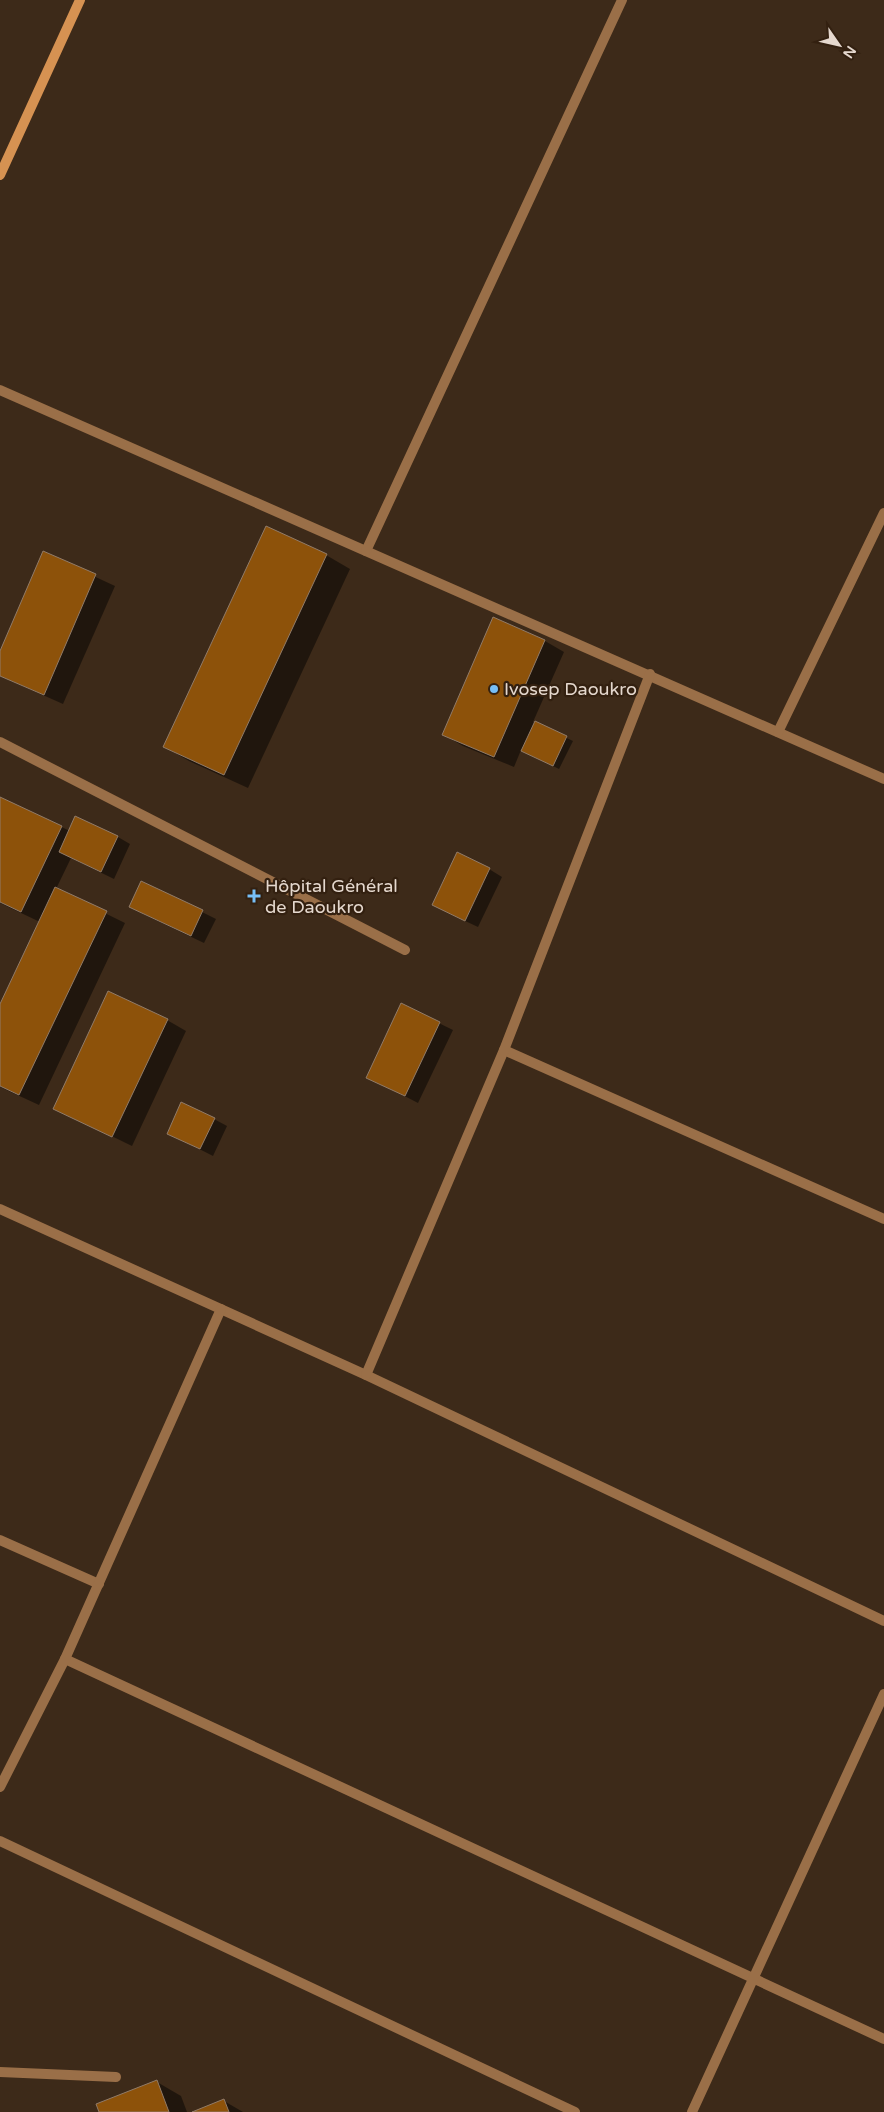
<svg xmlns="http://www.w3.org/2000/svg" width="884" height="2112" font-family="'Varela Round',sans-serif">
  <rect width="100%" height="100%" fill="#3d2a19"/>
  <g fill="#0007">
    <path d="M44,553L115,586L63,704L0,676V654Z"/>
    <path d="M326,555L350,569L248,788L189,761L165,747Z"/>
    <path d="M494,619L545,641L564,652L533,722L573,741L559,769L521,750L514,767L463,746L444,735Z"/>
    <path d="M0,798L70,831L118,837L130,844L114,879L71,858L56,889L125,923L39,1105L0,1087V1007L40,922L0,903Z"/>
    <path d="M489,869L502,877L478,927L446,912Z"/>
    <path d="M142,882L216,919L204,943L143,914Z"/>
    <path d="M402,1005L453,1030L418,1103L368,1077Z"/>
    <path d="M167,1020L186,1031L132,1146L54,1108Z"/>
    <path d="M214,1119L227,1126L213,1156L168,1133Z"/>
    <path d="M157,2082L181,2096L187,2112H100Z"/>
    <path d="M224,2101L243,2112H195Z"/>
  </g>
  <g fill="#8d520a" stroke="#917b68">
    <path d="M266,526L327,554L224,775L163,747Z"/>
    <path d="M43,551L96,574L44,695L0,676V651Z"/>
    <path d="M493,617L545,640L494,757L442,735Z"/>
    <path d="M535,721L567,736L553,766L521,751Z"/>
    <path d="M0,797L62,826L21,912L0,902Z"/>
    <path d="M75,816L118,836L101,872L59,852Z"/>
    <path d="M457,852L490,868L465,921L432,905Z"/>
    <path d="M141,881L203,910L191,936L129,907Z"/>
    <path d="M55,887L107,911L19,1095L0,1086V1004Z"/>
    <path d="M108,991L168,1019L112,1137L53,1109Z"/>
    <path d="M401,1003L440,1022L405,1096L366,1078Z"/>
    <path d="M181,1102L215,1118L200,1149L167,1134Z"/>
    <path d="M157,2080L169,2112H99L96,2104Z"/>
    <path d="M224,2099L229,2112H192Z"/>
  </g>
  <g fill="none" stroke-linecap="round" stroke-linejoin="round">
    <g stroke="#9a6f48" stroke-width="10">
      <path d="M0,742L405,950"/>
      <path d="M0,2072L116,2077"/>
    </g>
    <g stroke="#9a6f48" stroke-width="10">
      <path d="M0,390L884,779"/>
      <path d="M366,551L622,0"/>
      <path d="M778,732L884,513"/>
      <path d="M504,1050L884,1219"/>
      <path d="M0,1209L366,1375L884,1621"/>
      <path d="M366,1375L504,1050L650,674"/>
      <path d="M0,1540L99,1584"/>
      <path d="M65,1659L884,2039"/>
      <path d="M0,1787L65,1659L221,1309"/>
      <path d="M0,1841L575,2112"/>
      <path d="M692,2112L884,1694"/>
    </g>
    <path stroke="#d69252" stroke-width="10" d="M0,175L80,0"/>
  </g>
  <g fill="#77bff7" stroke="#332010" stroke-width="2">
    <circle cx="494" cy="689" r="5"/>
    <path d="M251.5 888.5h5v5h5v5h-5v5h-5v-5h-5v-5h5z"/>
  </g>
  <g text-anchor="middle" stroke-width="4.5" stroke-linejoin="round" paint-order="stroke">
    <g font-size="18" fill="#e5d8ce" stroke="#332010" text-anchor="start">
      <text x="504" y="695">Ivosep Daoukro</text>
      <text x="265" y="892">Hôpital Général<tspan x="265" dy="21">de Daoukro</tspan></text>
    </g>
  </g>
  <g transform="translate(839 45) rotate(124)" stroke="#332010" stroke-width="4" paint-order="stroke">
  <path d="M0-4L9 19L0 12L-9 19Z" fill="#e5d8ce"/>
  <text y="-8" font-size="14" font-weight="bold" text-anchor="middle" fill="#e5d8ce">N</text>
  </g>
</svg>
